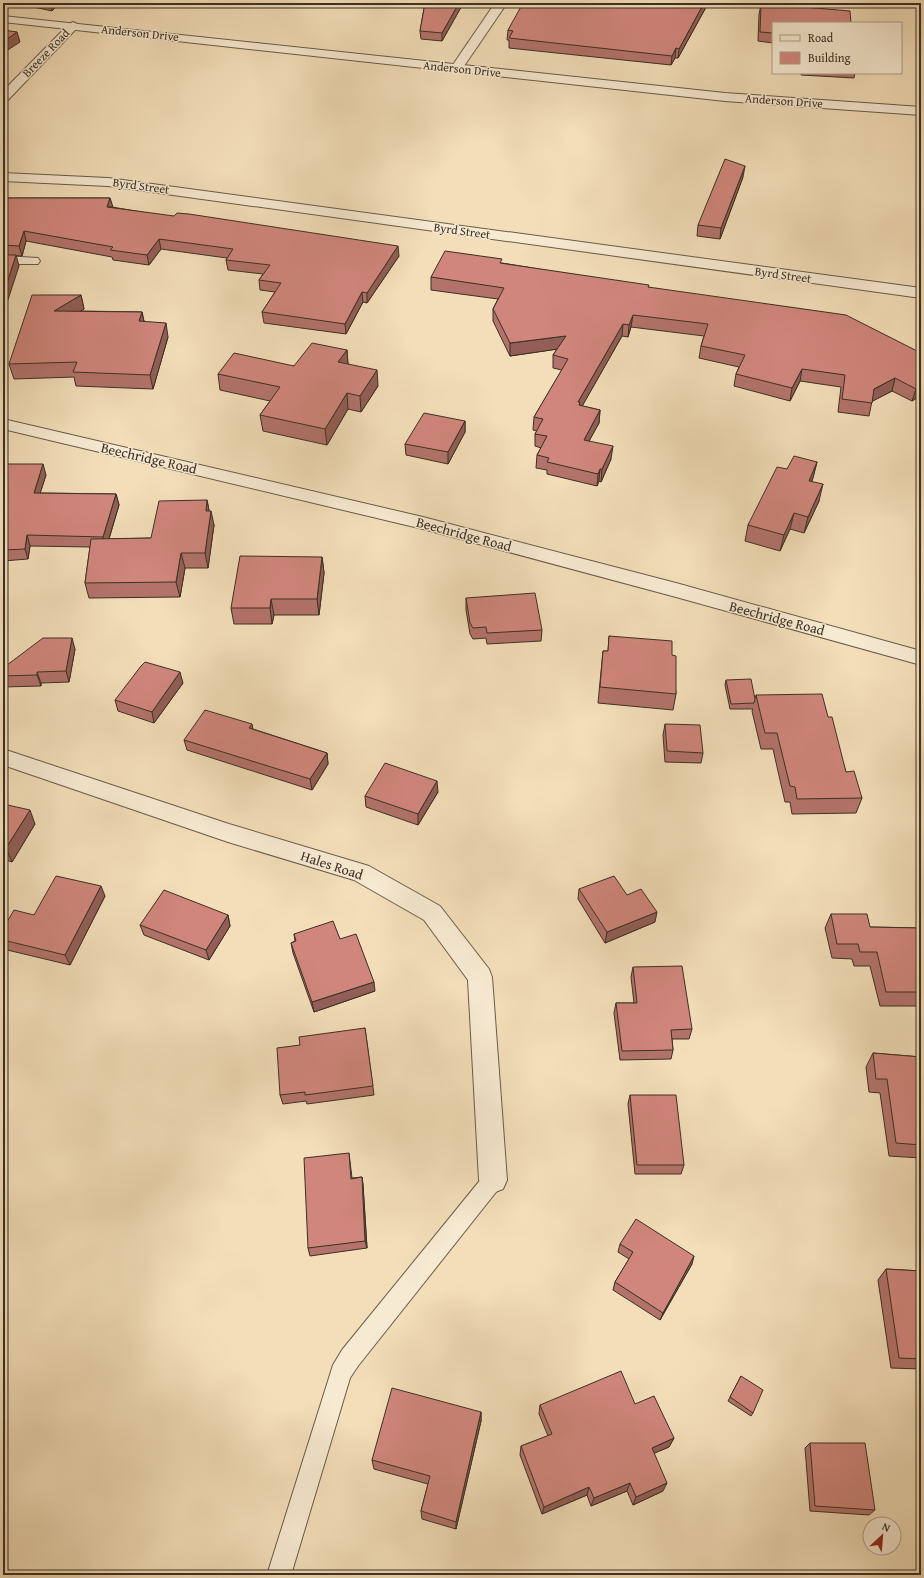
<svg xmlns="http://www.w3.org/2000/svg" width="924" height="1578" font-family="'Gentium Book Plus',serif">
  <rect width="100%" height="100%" fill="#f3deb9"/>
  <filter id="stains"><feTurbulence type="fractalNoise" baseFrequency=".005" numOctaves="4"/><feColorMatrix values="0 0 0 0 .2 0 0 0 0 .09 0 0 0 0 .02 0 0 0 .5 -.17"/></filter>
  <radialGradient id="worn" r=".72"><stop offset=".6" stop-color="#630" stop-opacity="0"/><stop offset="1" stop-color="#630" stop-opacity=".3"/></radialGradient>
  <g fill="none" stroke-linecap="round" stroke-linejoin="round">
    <g stroke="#695c49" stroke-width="2">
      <path id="service" d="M493,1170L500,1173L503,1180L500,1187L358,1366L350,1378L291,1575H267L333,1365L342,1350L486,1173Z"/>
    </g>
    <g stroke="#695c49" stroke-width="2">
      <g id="minor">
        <path d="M495,3H507L460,72H452L450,69Z"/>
        <path d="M73,22L77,24L79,26L77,28L7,101L3,102V91L69,24Z"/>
        <path d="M3,173L108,178L921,288V298L108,186L3,181Z"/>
        <path d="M3,256L38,258L40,261L38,264H3Z"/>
        <path d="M3,419L423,517L676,583L921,651V665L676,597L423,529L3,429Z"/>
        <path d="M3,749L229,824L369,866L440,906L489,969L492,977L507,1180L503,1189L493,1193L483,1189L479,1180L468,980L424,920L354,880L228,842L3,765Z"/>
      </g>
    </g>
    <g stroke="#695c49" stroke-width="2">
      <path id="tertiary" d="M3,16L725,93L921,107V115L725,101L3,22Z"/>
    </g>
    <use href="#service" fill="#f7ead2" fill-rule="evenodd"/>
    <use href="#minor" fill="#f7ead2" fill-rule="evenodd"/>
    <use href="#tertiary" fill="#f7ead2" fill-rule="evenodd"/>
  </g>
  <g fill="#b3736b" stroke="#3b3024">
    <path d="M15,3H60L52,11Z"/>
    <path d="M76,3H101L94,7Z"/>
    <path d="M425,3H465L460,9L442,41L421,39L420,31Z"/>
    <path d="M761,5L773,23V43L758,41L759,14Z"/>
    <path d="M705,9L678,58H675L671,65L509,48V40H507L508,30Z"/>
    <path d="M801,73H855L854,78L801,75Z"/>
    <path d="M743,177L720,239L697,236L698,225Z"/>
    <path d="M3,198H110L112,207L399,256L367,303L363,302L346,334L264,323L262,312L275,292L260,290L259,280L263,274L228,270L226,260L227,258L161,249L149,265L113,260L112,257L26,241L22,256L3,255Z"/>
    <path d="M502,263L648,287L921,353V395L912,401L892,391L872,401L869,416L838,412L841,387L800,381L790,401L734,386L736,374L739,367L699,358L701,346L704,336L631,327L628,337L622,336L582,406L600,410L599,423L589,441L611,459L601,482L599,481L597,486L547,474V470L536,468L537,455L541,448L535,446V434L537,431L533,430L534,417L562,370L553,368V355L557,349L510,356L493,321V309L498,299L431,290V277Z"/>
    <path d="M81,295L84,309L80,311L142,312L144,321L168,337L153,389L76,386L74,377L14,379L9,364Z"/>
    <path d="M347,350L348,364L378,386L361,412L348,409L327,445L263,431L260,415L270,401L220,390L218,374L294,366Z"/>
    <path d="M465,421V432L448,464L406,455L405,444Z"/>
    <path d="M817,462L812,481L819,501L804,533L790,529L780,551L745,541L748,525L787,469Z"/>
    <path d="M3,464L46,475L40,493L116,494L119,505L109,539L151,538L207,500L209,511L214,525L208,568H185L180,597L89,598L85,583L90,547L30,546L28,559L3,561V523L5,514H3Z"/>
    <path d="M322,557L324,573L319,615H274L272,624H234L231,608Z"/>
    <path d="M466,598L542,630L541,641L487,644L486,638L473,639L470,634L466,610Z"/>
    <path d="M609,636L672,655L676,694L673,710L598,703L603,651H608Z"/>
    <path d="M75,649L69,682L41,683V686L3,687V668Z"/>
    <path d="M726,680L755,699L756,695L828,717L846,772L862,798L856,813L792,814L790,802H785L773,749H761L752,711L753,709H730L725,685Z"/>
    <path d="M183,683L154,723L118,711L115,700Z"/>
    <path d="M665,724L703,753L701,763L665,762L663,735Z"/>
    <path d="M253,729L327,753L328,764L312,790L187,750L184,740Z"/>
    <path d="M438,792L418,825L366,807L365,796Z"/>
    <path d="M3,804L35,824L12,862L3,859Z"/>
    <path d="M579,889L627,895L655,922L605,943L578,899Z"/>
    <path d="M105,896L70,965L3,949V929L34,915Z"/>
    <path d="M831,914L870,927L921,928V1006H880L870,966H854L852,959L832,958L825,928Z"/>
    <path d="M228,915L230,926L209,960L144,935L140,925Z"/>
    <path d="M294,934L375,991L314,1012L293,953L291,943L295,941Z"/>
    <path d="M633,967L692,1029L689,1039H672L673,1050L671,1059L620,1060L614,1013L616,1003H634L631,977Z"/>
    <path d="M365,1028L374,1095L307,1104L306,1101L283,1104L280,1095L300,1045Z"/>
    <path d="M873,1053L921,1057V1158L889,1156L880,1093L869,1092L866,1067Z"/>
    <path d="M630,1095L684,1165L681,1174H635L628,1104Z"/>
    <path d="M349,1153L352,1178L362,1177L363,1185L367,1248L310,1256L308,1248Z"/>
    <path d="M620,1244L692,1264L660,1320L613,1290L615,1282L629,1259L618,1252Z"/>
    <path d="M886,1269L921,1271V1369L891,1368L878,1280Z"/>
    <path d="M741,1376L753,1413L751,1416L728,1401Z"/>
    <path d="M635,1404L674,1438L669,1447L654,1453L663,1491L633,1505L627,1491L591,1506L587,1495L542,1514L520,1455L521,1446L548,1436L539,1414L540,1405Z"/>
    <path d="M481,1412V1421L456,1529L422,1519L421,1511L428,1484L374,1469L372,1460Z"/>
    <path d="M810,1443L875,1510L869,1515L810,1511L805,1448Z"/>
  </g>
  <g fill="#925e57" stroke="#3b3024">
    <path d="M50,3H60L52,11Z"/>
    <path d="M93,3H101L94,7Z"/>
    <path d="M459,3H465L460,9L442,41V33Z"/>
    <path d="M704,3H706L705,9L678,58L679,49Z"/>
    <path d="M17,32L20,42L3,53V42Z"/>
    <path d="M676,48L675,58L671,65L672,56Z"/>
    <path d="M745,166L743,177L720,239L721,228Z"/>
    <path d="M110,198L113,207H107Z"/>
    <path d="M24,231L26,241L22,256L19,246Z"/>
    <path d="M159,239L161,249L149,265L147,255Z"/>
    <path d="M398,246L399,256L367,303V293Z"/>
    <path d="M16,255L19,266L3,315V295Z"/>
    <path d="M362,292L363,302L346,334L345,324Z"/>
    <path d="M81,295L84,309L58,325L54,311Z"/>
    <path d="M142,312L145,327L139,321Z"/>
    <path d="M633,315L631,327L628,337L629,325Z"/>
    <path d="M166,323L168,337L153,389L150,375Z"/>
    <path d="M623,324L622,336L580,410L578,402Z"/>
    <path d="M566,336L565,348L510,356V343Z"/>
    <path d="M347,350L348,366L338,362Z"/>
    <path d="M802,369L800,381L790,401L792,388Z"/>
    <path d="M377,370L378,386L361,412L360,396Z"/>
    <path d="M895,378L892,391L871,402L874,389Z"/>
    <path d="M921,385V395L912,401L916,389Z"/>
    <path d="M347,393L348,409L327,445L325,429Z"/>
    <path d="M600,410L599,423L583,452L584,440Z"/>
    <path d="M465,421V432L448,464V452Z"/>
    <path d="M613,446L611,459L601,482L602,469Z"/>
    <path d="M817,462L813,478L805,497L809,481Z"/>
    <path d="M43,464L46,475L37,503L34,493Z"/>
    <path d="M600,469L599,481L597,486L598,474Z"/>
    <path d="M823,484L819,501L804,533L808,517Z"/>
    <path d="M116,494L119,505L106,548L103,537Z"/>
    <path d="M207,500L210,515L206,511Z"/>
    <path d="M211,511L214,525L208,568L205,553Z"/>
    <path d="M794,513L790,529L780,551L784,535Z"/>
    <path d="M27,535L30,546L28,559L25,549Z"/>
    <path d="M181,553L185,568L180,597L176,582Z"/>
    <path d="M322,557L324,573L319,615L317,599Z"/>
    <path d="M271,599L274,615L272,624L270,608Z"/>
    <path d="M3,629L7,639L3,652Z"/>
    <path d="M72,638L75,649L69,682L66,671Z"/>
    <path d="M37,672L41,683V686L37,675Z"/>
    <path d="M180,672L183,683L154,723L152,712Z"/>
    <path d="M252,724L254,735L249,728Z"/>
    <path d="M327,753L328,764L312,790L310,779Z"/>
    <path d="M437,781L438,792L418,825V814Z"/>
    <path d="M30,810L35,824L12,862L6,848Z"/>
    <path d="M101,886L105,896L70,965L65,955Z"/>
    <path d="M657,912L655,922L605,943L607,932Z"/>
    <path d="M228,915L230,926L209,960L206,950Z"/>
    <path d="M374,982L375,991L314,1012L312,1002Z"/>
    <path d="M362,1177L363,1185L367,1248L365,1241Z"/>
    <path d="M694,1256L692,1264L660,1320L663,1313Z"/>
    <path d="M481,1412V1421L456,1529V1522Z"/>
    <path d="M674,1438L669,1447L648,1456L652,1448Z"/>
    <path d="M630,1483L627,1491L591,1506L594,1498Z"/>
    <path d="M667,1483L663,1491L633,1505L636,1497Z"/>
    <path d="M589,1487L587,1495L542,1514L544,1507Z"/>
  </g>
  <g fill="#d0867c" stroke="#3b3024">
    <path d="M425,3H459L442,33L420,31Z"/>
    <path d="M523,3H704L679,49L676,48L672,56L509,38L513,31L508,30Z"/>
    <path d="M761,5L792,6L850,11L851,23H773V33L760,32Z"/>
    <path d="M3,30L17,32L3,42Z"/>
    <path d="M725,159L745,166L721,228L698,225Z"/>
    <path d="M3,198H110L107,207L174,216L177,213L189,214L398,246L367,293L362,292L345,324L262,312L281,283L259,280L270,265L226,260L233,249L159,239L147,255L110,250L113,247L24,231L19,246L3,245Z"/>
    <path d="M445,251L502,259L500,263L649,285L648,287L846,315L921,353V385L916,389L895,378L874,389L872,403L842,399L845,375L802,369L792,388L736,374L745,355L701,346L708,324L633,315L629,325L623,324L578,402H580L579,405L600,410L584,440L613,446L602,469H600L598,474L547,462L549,458L537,455L547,436L535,434L543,419L534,417L568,359L553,355L566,336L510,343L493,309L504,288L431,277Z"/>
    <path d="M3,255H16L3,295Z"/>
    <path d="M32,295H81L54,311L142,312L139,321L166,323L150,375L73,372L77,362L9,364Z"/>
    <path d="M312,343L347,350L338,362L377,370L360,396L347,393L325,429L260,415L280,387L218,374L234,353L294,366Z"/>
    <path d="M424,413L465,421L448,452L405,444Z"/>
    <path d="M794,456L817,462L809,481L823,484L808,517L794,513L784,535L748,525L777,467L787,469Z"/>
    <path d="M3,464H43L34,493L116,494L103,537L27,535L25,549L3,550V523L7,503H3Z"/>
    <path d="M207,500L206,511H211L205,553H181L176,582L85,583L91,539L151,538L159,501Z"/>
    <path d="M240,556L322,557L317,599H271L270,608H231Z"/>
    <path d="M535,593L542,630L487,633L486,627L473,628L470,623L466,598Z"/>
    <path d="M609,636L672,641V655L676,656V694L600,687L603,651H608Z"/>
    <path d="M43,638H72L66,671L37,672V675L3,676V668Z"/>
    <path d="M145,662L180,672L152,712L115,700L141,666Z"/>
    <path d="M751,679L755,699L754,703L731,704L726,680Z"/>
    <path d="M822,694L828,717H832L846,772L854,771L862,798L797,799L795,787L790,786L777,733H765L756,695Z"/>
    <path d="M205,710L252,724L249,728L327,753L310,779L184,740Z"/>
    <path d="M665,724L700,725L703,753L667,751Z"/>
    <path d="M385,763L437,781L418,814L365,796Z"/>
    <path d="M3,804L30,810L6,848L3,847Z"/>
    <path d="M56,876L101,886L65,955L3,940V929L14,910L34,915Z"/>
    <path d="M614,876L627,895L641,889L657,912L607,932L579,889Z"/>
    <path d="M164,890L228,915L206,950L140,925Z"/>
    <path d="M831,914H867L870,927L921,928V992H886L877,952H860L858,944H837Z"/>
    <path d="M333,921L340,939L356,934L374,982L312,1002L291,943L296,941L294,934Z"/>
    <path d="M682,966L692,1029L671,1030L673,1050L622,1051L616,1003H637L633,967Z"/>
    <path d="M365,1028L373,1086L305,1095V1092L280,1095L277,1048L300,1045L299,1037Z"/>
    <path d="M873,1053L921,1057V1145L896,1143L887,1079H876Z"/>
    <path d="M630,1095H676L684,1165H637Z"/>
    <path d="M349,1153L351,1179L362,1177L365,1241L308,1248L304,1158Z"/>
    <path d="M636,1219L694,1256L663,1313L615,1282L633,1252L620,1244Z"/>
    <path d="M886,1269L921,1271V1359L899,1358Z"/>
    <path d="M621,1371L635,1404L654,1396L674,1438L652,1448L667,1483L636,1497L630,1483L594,1498L589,1487L544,1507L521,1446L552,1434L540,1405Z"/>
    <path d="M741,1376L763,1390L753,1413L730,1397Z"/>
    <path d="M392,1388L481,1412L456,1522L421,1511L430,1476L372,1460Z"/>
    <path d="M810,1443H865L875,1510L815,1506Z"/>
  </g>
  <g text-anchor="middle" stroke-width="3" stroke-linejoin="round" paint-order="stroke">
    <g font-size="12" fill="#3b3024" stroke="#f7ead2">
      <text transform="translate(140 33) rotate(6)" y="4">Anderson Drive</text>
      <text transform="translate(46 53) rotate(-46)" y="4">Breeze Road</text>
      <text transform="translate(462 69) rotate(6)" y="4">Anderson Drive</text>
      <text transform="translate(784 101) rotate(4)" y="4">Anderson Drive</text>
      <text transform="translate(141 186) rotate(8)" y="4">Byrd Street</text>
      <text transform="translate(462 231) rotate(8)" y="4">Byrd Street</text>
      <text transform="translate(783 275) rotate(8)" y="4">Byrd Street</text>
    </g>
    <g font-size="14" fill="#3b3024" stroke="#f7ead2">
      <text transform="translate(149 458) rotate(13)" y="5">Beechridge Road</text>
      <text transform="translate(464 534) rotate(15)" y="5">Beechridge Road</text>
      <text transform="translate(777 618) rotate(15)" y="5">Beechridge Road</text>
      <text transform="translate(332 865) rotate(18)" y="5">Hales Road</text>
    </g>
  </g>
  <rect width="924" height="1578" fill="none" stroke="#f3deb9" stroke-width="16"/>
  <rect x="4" y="4" width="916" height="1570" fill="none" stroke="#3b3024" stroke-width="2"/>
  <rect x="8" y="8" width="908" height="1562" fill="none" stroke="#3b3024"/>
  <rect x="772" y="22" width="130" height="52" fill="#f7ead2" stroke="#aca08c"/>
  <rect x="780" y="35" width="20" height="6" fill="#f7ead2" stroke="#aca08c"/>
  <text x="808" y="42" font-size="12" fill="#3b3024">Road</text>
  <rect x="780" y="52" width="20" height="12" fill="#d0867c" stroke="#aca08c"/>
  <text x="808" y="62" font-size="12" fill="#3b3024">Building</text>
  <g transform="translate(882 1536) rotate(26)"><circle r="19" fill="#f7ead2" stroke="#aca08c"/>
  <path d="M0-3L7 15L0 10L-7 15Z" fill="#8f2418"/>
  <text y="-6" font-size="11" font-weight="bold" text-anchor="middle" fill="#3b3024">N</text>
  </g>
  <rect width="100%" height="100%" filter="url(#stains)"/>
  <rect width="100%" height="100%" fill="url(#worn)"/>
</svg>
